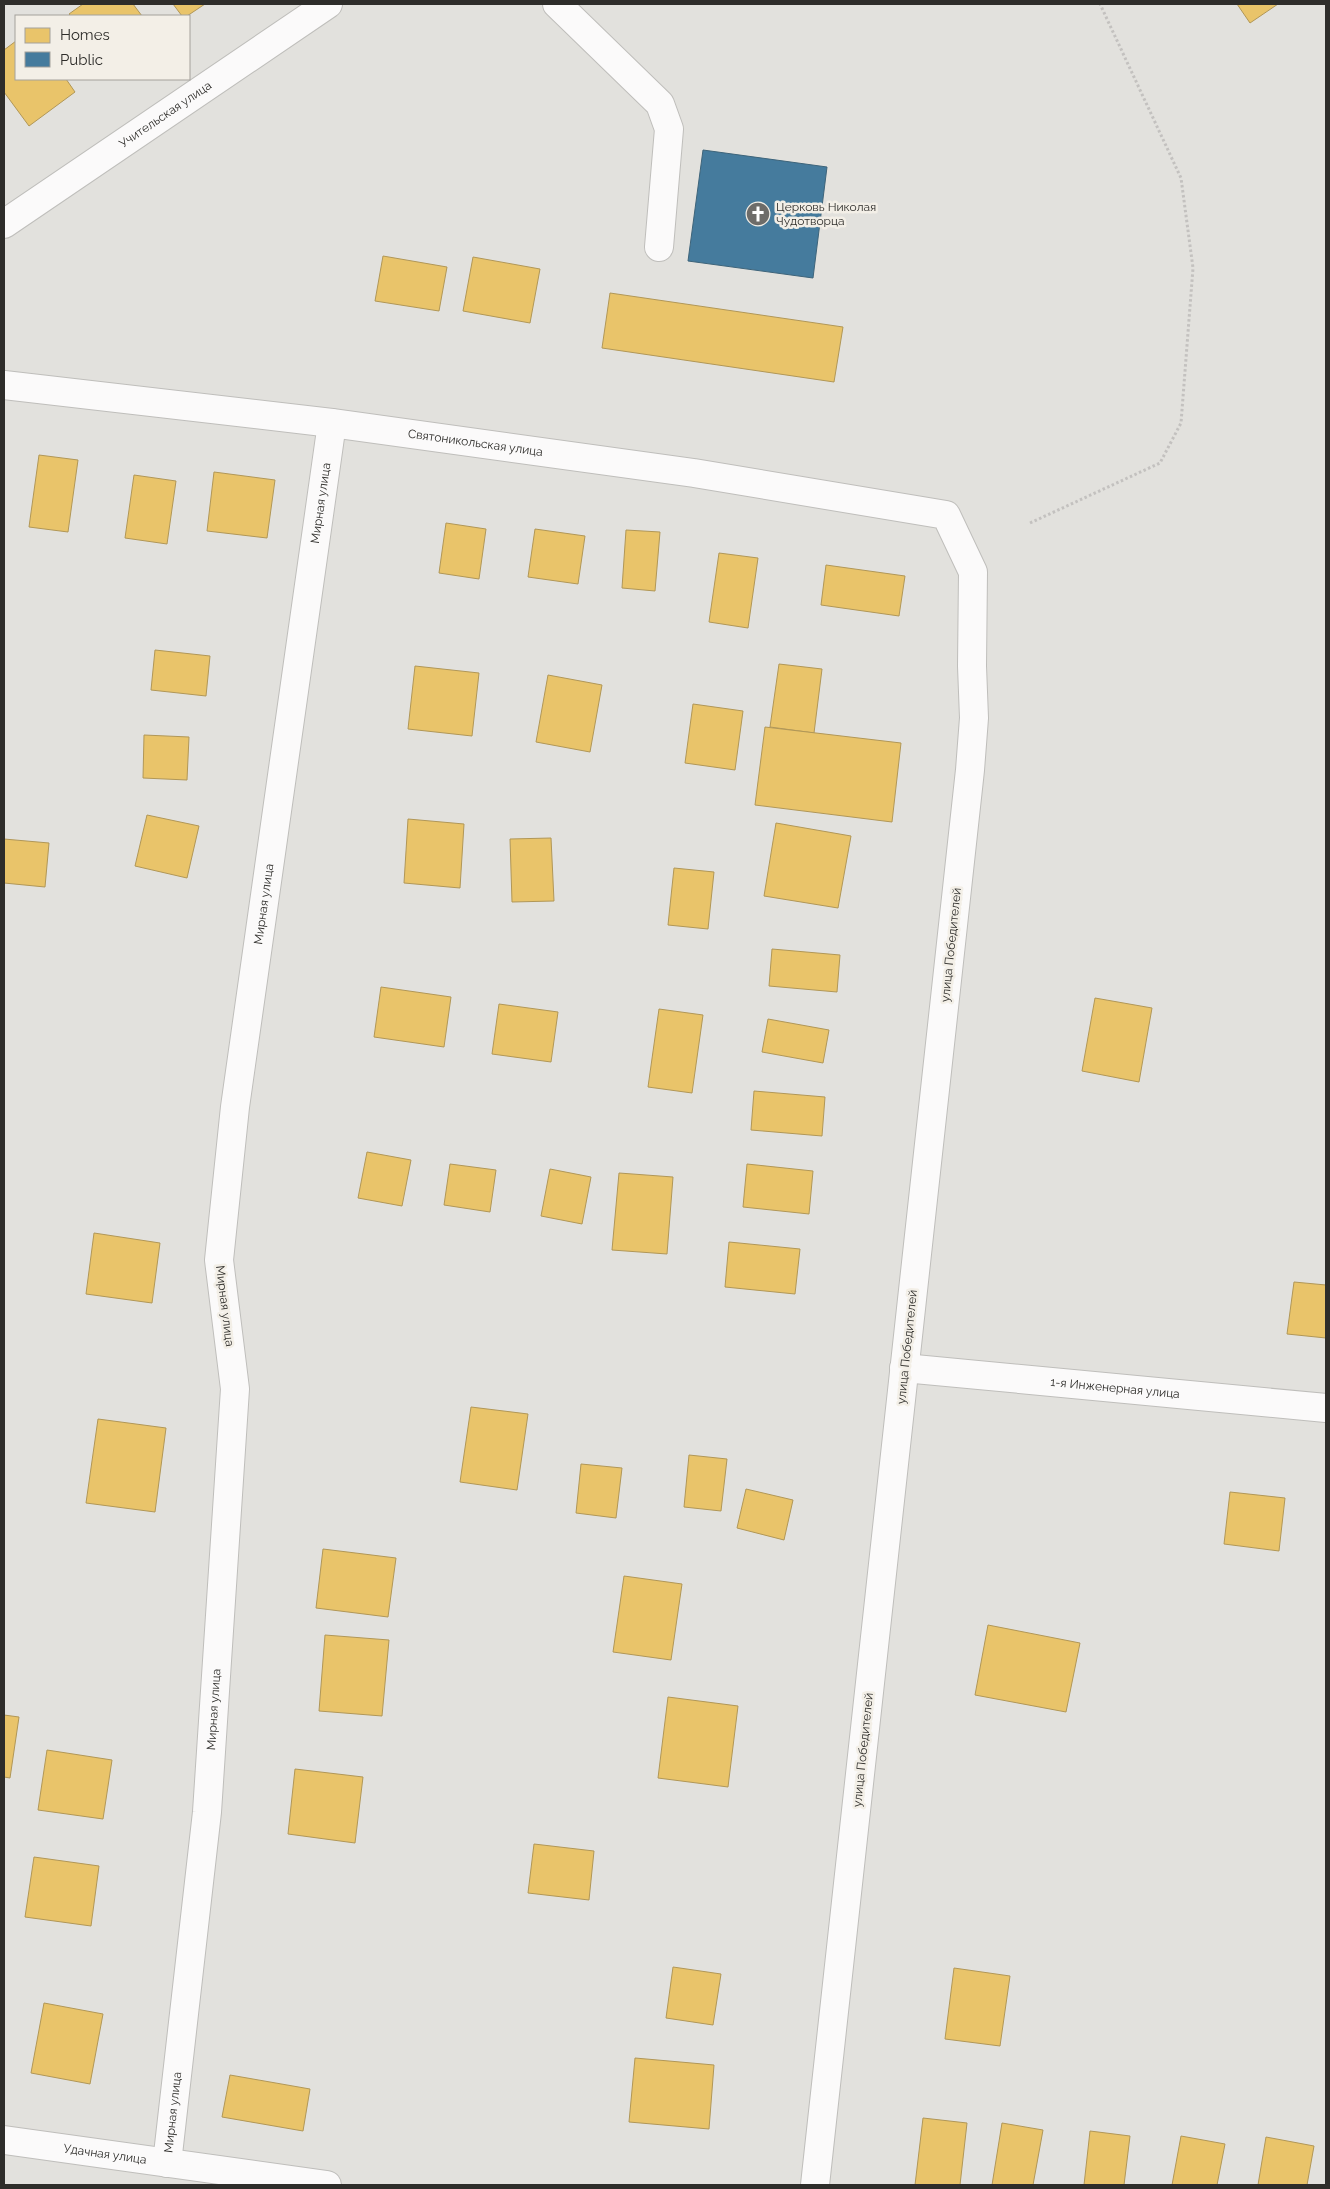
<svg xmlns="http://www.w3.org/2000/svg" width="1330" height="2189" font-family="Raleway,sans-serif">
  <rect width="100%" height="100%" fill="#e2e1dd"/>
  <g fill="#e9c46a" stroke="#b19757">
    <path d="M83,4H133L142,16H71L69,14Z"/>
    <path d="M173,4H205L187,16H182Z"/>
    <path d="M1237,4H1278L1250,23Z"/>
    <path d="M16,41V79H66L75,92L29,126L4,92V50Z"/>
    <path d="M383,256L447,267L439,311L375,301Z"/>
    <path d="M473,257L540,269L530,323L463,311Z"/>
    <path d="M610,293L843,327L834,382L602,348Z"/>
    <path d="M39,455L78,460L68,532L29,527Z"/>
    <path d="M214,472L275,480L267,538L207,531Z"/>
    <path d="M134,475L176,481L167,544L125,538Z"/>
    <path d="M446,523L486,529L479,579L439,573Z"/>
    <path d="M535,529L585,536L578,584L528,577Z"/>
    <path d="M626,530L660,532L655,591L622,588Z"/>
    <path d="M719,553L758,558L748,628L709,622Z"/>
    <path d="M826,565L905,576L899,616L821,605Z"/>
    <path d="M155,650L210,656L206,696L151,690Z"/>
    <path d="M779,664L822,669L814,733L770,727Z"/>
    <path d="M415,666L479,673L472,736L408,729Z"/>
    <path d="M548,675L602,685L590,752L536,742Z"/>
    <path d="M693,704L743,711L735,770L685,763Z"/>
    <path d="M765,727L901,743L892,822L755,805Z"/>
    <path d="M144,735L189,737L187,780L143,778Z"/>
    <path d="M147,815L199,826L187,878L135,866Z"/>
    <path d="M408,819L464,824L460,888L404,883Z"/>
    <path d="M776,823L851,836L838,908L764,896Z"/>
    <path d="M551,838L554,901L512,902L510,839Z"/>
    <path d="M4,839L49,843L45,887L4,883Z"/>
    <path d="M674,868L714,872L708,929L668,925Z"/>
    <path d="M772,949L840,955L837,992L769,986Z"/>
    <path d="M381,987L451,997L444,1047L374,1037Z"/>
    <path d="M1095,998L1152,1008L1139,1082L1082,1071Z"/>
    <path d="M499,1004L558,1012L551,1062L492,1054Z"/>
    <path d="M659,1009L703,1015L692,1093L648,1087Z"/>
    <path d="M768,1019L829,1030L823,1063L762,1052Z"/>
    <path d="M754,1091L825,1097L822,1136L751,1130Z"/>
    <path d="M367,1152L411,1160L402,1206L358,1198Z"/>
    <path d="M450,1164L496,1170L490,1212L444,1205Z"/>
    <path d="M747,1164L813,1171L809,1214L743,1207Z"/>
    <path d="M550,1169L591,1177L582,1224L541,1216Z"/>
    <path d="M619,1173L673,1177L667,1254L612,1250Z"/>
    <path d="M94,1233L160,1243L152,1303L86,1294Z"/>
    <path d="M729,1242L800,1249L795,1294L725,1287Z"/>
    <path d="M1294,1282L1326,1285V1338L1287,1334Z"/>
    <path d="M471,1407L528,1414L517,1490L460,1482Z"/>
    <path d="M98,1419L166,1428L155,1512L86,1503Z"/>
    <path d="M689,1455L727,1459L721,1511L684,1507Z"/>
    <path d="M581,1464L622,1468L616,1518L576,1513Z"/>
    <path d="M746,1489L793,1500L784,1540L737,1528Z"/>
    <path d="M1230,1492L1285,1498L1279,1551L1224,1544Z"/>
    <path d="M323,1549L396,1558L388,1617L316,1608Z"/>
    <path d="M624,1576L682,1584L671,1660L613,1652Z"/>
    <path d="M988,1625L1080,1643L1066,1712L975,1695Z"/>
    <path d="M325,1635L389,1640L382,1716L319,1711Z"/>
    <path d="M668,1697L738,1706L728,1787L658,1778Z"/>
    <path d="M4,1715L19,1717L10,1778L4,1777Z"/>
    <path d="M47,1750L112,1760L103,1819L38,1810Z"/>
    <path d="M295,1769L363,1777L355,1843L288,1834Z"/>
    <path d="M534,1844L594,1851L589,1900L528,1893Z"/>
    <path d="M34,1857L99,1866L91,1926L25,1917Z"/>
    <path d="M673,1967L721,1974L713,2025L666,2018Z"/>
    <path d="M954,1968L1010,1976L1000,2046L945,2039Z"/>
    <path d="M44,2003L103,2014L90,2084L31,2073Z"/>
    <path d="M635,2058L714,2065L709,2129L629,2122Z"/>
    <path d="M230,2075L310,2089L303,2131L222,2117Z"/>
    <path d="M923,2118L967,2123L960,2185H915Z"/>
    <path d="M1002,2123L1043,2130L1033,2185H992Z"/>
    <path d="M1090,2131L1130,2136L1124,2185H1084Z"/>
    <path d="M1181,2136L1225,2144L1217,2185H1172Z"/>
    <path d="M1266,2137L1314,2146L1307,2185H1258Z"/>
  </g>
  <path fill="#457b9d" stroke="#3e647a" d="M703,150L827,167L813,278L688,261Z"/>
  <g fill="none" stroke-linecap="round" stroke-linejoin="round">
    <g stroke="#bfbebb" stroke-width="30">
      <g id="minor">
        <path d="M557,4L660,104L669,129L659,247"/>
        <path id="s1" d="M4,224L328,4"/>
        <path id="s2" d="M4,385L332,423L694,473L946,515L973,572L972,666L974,718L970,770L815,2185"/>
        <path id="s3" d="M904,1368L1326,1408"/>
        <path id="s4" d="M4,2140L327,2185"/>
        <path id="s5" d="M167,2163L207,1812L235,1389L219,1260L235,1107L332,423"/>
      </g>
    </g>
    <path stroke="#c3c1bf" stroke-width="3" stroke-dasharray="2.5 2.5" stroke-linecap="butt" d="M1030,523L1160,463L1181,423L1193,268L1181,178L1100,4"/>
    <use href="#minor" stroke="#fbfafa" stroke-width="28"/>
  </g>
  <defs>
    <g id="church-disc" transform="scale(1.25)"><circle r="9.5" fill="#6d6c69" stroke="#f3efe7"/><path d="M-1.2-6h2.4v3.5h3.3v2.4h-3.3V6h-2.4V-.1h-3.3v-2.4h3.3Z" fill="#fff"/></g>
  </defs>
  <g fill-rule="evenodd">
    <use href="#church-disc" x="758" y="214"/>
  </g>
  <g text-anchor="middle" stroke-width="5" stroke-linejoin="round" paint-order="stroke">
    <g font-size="12" fill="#2e2d2a" stroke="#f3efe7">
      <text dy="4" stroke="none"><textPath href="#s1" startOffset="195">Учительская улица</textPath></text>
      <text dy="4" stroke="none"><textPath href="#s2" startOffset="475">Святоникольская улица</textPath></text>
      <text dy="4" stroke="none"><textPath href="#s5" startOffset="1671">Мирная улица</textPath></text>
      <text dy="4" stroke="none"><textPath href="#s5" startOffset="1266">Мирная улица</textPath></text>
      <text transform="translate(951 945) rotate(-84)" y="4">улица Победителей</text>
      <text transform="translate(225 1306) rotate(83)" y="4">Мирная улица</text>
      <text transform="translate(907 1347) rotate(-84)" y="4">улица Победителей</text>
      <text dy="4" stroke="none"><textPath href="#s3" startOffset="212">1-я Инженерная улица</textPath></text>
      <text dy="4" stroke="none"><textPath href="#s5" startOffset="456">Мирная улица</textPath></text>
      <text transform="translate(863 1750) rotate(-84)" y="4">улица Победителей</text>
      <text dy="4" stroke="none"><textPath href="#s5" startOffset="51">Мирная улица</textPath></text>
      <text dy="4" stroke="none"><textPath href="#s4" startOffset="102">Удачная улица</textPath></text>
    </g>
    <g font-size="12" fill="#2e2d2a" stroke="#f3efe7" text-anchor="start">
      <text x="776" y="211">Церковь Николая<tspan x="776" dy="14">Чудотворца</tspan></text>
    </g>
  </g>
  <rect width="1330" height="2189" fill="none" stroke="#2e2d2a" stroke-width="10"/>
  <rect x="15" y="15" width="175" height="65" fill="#f3efe7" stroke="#a4a19b"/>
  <rect x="25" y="28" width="25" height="15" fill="#e9c46a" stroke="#a4a19b"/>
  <text x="60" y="40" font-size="15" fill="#2e2d2a">Homes</text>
  <rect x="25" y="52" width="25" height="15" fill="#457b9d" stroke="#a4a19b"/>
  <text x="60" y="65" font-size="15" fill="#2e2d2a">Public</text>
</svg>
